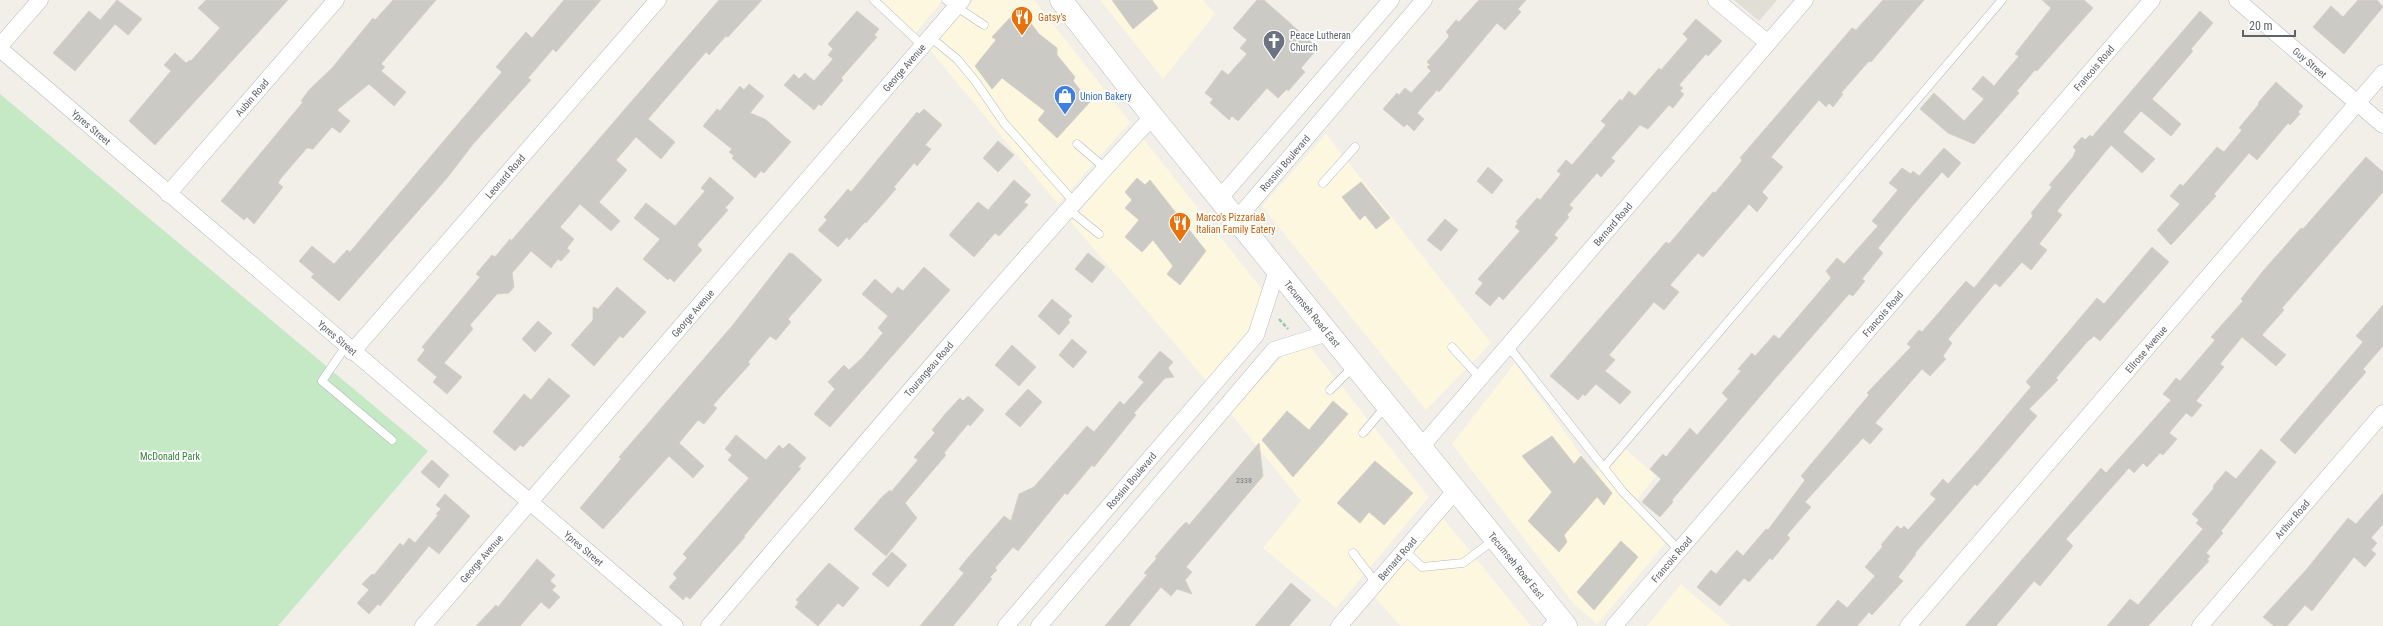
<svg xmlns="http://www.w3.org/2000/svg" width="2383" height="626" font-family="'Roboto Condensed',sans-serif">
  <rect width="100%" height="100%" fill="#f1efe8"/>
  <g fill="#fef7e0">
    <path d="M876,0H943L915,34Z"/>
    <path d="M974,0H1034L1130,122L1058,204L930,50Z"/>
    <path d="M1100,0H1203L1215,14L1163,79Z"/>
    <path d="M1326,134L1491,343L1426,410L1262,206Z"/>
    <path d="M1142,137L1264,292L1255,326L1208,383L1071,222Z"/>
    <path d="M1301,335L1429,497L1336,608L1263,548L1301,501L1231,414Z"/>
    <path d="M1515,363L1594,473L1620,444L1656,476L1634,503L1671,537L1597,624L1574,604L1452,444Z"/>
    <path d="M1443,518L1531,626H1401L1374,597Z"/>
    <path d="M1681,584L1730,626H1647Z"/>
  </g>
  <path fill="#e1ded6" d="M1734,0H1777L1759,21Z"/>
  <path fill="#c5e8c5" d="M0,94L428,451L278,626H0Z"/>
  <g fill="#cccac5" stroke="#d6d1c6">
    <path d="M117,0L142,19L128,35L115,24L75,71L53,53L89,11L100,20Z"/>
    <path d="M206,0H288L155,145L129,121L171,71L164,65L175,53L186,63L190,60L191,61L220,28L198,8Z"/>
    <path d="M393,0H436L381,64L385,67L381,71L406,92L394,106L369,84L337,110L350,121L340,133L332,127L313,149L307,148L281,178L278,183L283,187L254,224L247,217L244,220L221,201L303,102L301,101L309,90L332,68L373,18L375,20Z"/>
    <path d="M564,0H601L556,52L553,49L528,78L531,80L474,143L447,178L339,301L311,277L314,274L299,261L312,246L334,264L347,250L350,252L502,72L496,67L526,32L532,38Z"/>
    <path d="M719,0H762L728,37L726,36L709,55L706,52L648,119L675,142L661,159L636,137L616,160L627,170L599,202L620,221L611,231L580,204L560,227L574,239L567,248L570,251L561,261L558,259L551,268L531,251L512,273L514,287L509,293L497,294L470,325L473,329L444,363L462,377L447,394L433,382L437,377L417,360L425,350L422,347L480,277L476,274L492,255L495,257L510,239L511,241Z"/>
    <path d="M1112,0H1152L1158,8L1133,29Z"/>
    <path d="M1257,0H1264L1318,48L1301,68L1305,72L1288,91L1287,89L1278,98L1267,88L1238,121L1232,116L1229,120L1210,103L1213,99L1205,93L1222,70L1228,75L1247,54L1240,48L1247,40L1233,28Z"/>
    <path d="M1479,0H1526L1518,9L1521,12L1505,30L1497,23L1439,92L1437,90L1417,113L1424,119L1414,131L1407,124L1404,127L1383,109L1397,93L1399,95L1405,88L1411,93L1431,71L1427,67L1430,65L1427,62L1448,38L1449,35L1446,32L1456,20L1459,22Z"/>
    <path d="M1883,0H1924L1871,62L1869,61L1841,93L1843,94L1833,107L1829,103L1826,107L1819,100L1771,157L1783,167L1762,192L1768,198L1757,212L1749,204L1703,257L1698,253L1670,285L1679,292L1664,310L1654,302L1609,355L1615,360L1605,371L1631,392L1620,404L1596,384L1585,396L1583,394L1578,400L1550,376L1666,242L1669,244L1713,192L1715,193L1741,162L1742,160L1740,158L1852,28L1856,30Z"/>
    <path d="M2042,0H2084L2093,8L2037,71L2035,70L2017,91L2019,93L1974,144L1948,133L1920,109L1934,93L1964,121L1984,99L1972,89L1983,76L1994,86L2019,56L2015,54L2051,8Z"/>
    <path d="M2358,0H2377L2383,7L2344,54L2313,27L2331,6L2343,17Z"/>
    <path d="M1019,8L1039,34L1057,48V55L1075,77L1073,81L1090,102L1057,138L1038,120L1045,111L1002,78L992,89L975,66L996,40L992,37Z"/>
    <path d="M857,11L879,29L874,35L877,37L841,78L843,80L821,106L819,104L814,110L784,85L794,74L799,79L805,73L814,81L833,59L828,55L833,49L828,44Z"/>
    <path d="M2200,11L2213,23L2191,49L2193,51L2152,99L2181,124L2171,136L2141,111L2123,132L2155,159L2142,173L2111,145L2057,211L2062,215L2039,244L2047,250L2031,270L2022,262L2000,287L1995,283L1948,339L1952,343L1943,356L1946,359L1930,376L1922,369L1875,423L1883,429L1870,444L1863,438L1805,502L1811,507L1787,535L1790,538L1772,560L1770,558L1749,582L1744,578L1720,606L1697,587L1711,570L1716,574L1737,550L1743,556L1766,529L1768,530L1805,480L1801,476L1869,395L1867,393L1911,347L1907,344L1919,330L1922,332L1966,281L1974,288L2033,216L2031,213L2052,187L2049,185L2073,157L2076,150L2073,147L2082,137L2085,140L2090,135L2092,137Z"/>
    <path d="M1696,19L1722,41L1708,56L1706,54L1679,85L1683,88L1680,91L1684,94L1673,108L1669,105L1648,129L1640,125L1611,158L1615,161L1601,177L1597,173L1569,205L1573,208L1567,215L1569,217L1554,235L1558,238L1503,300L1499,296L1490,306L1475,293L1483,283L1478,279L1520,231L1515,227L1518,223L1516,222L1537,198L1540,200L1561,174L1557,171L1566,160L1572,165L1606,125L1601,121L1620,99L1622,101L1629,91L1635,96L1659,68L1661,70L1688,39L1683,34Z"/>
    <path d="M2276,82L2303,106L2298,112L2300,114L2290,125L2288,123L2257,160L2249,153L2214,194L2216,196L2171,245L2157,230L2180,204L2170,196L2180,184L2183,186L2217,147L2224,152L2242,130L2239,128L2259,104L2258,103Z"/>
    <path d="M749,84L764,96L750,113L765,119L791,142L764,173L761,171L755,178L732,158L734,156L729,152L732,149L703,126L717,109L720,111L740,86L744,90Z"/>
    <path d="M924,109L942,125L925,145L931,149L917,166L914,163L894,187L896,189L866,223L865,222L849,240L847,237L838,247L818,230L827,220L824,217L848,189L851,192L917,112L919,114Z"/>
    <path d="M998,141L1014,155L998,172L983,158Z"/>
    <path d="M1944,148L1961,163L1948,178L1942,172L1914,204L1878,248L1883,253L1862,279L1865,281L1853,296L1849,294L1774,380L1672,500L1673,502L1660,517L1642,502L1661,479L1650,469L1663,454L1666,457L1690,428L1697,435L1728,399L1722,393L1741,371L1738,369L1752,353L1755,356L1774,335L1779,339L1831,278L1826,271L1837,258L1844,264L1878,226L1872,221L1898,190L1889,183L1902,168L1911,174L1913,171L1919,176Z"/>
    <path d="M2366,157L2383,172V192L2282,308L2284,310L2262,335L2286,355L2276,366L2242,337L2220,364L2224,367L2196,401L2202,405L2192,417L2186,413L2169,433L2177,439L2163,455L2160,453L2147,467L2143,463L2134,473L2129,468L2066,539L2073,546L2040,586L2034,581L1996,626H1965L2101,468L2106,473L2171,400L2163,394L2176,378L2180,381L2215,340L2211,337L2243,301L2241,299L2263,271L2301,228L2303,229Z"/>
    <path d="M1488,167L1503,180L1492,194L1477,181Z"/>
    <path d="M710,177L734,198L725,208L728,210L697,245L702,250L674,282L670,278L668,280L643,259L660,239L634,218L646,203L675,226L705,191L701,188Z"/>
    <path d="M1137,178L1145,185L1150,180L1206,251L1180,285L1167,274L1173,266L1153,240L1142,252L1125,237L1139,220L1125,208L1132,200L1125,192Z"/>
    <path d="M1014,180L1031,195L1024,202L1028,205L999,236L995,233L974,257L949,235L978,202L988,210Z"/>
    <path d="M1361,182L1390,218L1376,229L1365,215L1360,220L1342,197Z"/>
    <path d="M1445,219L1458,230L1441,251L1427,240Z"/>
    <path d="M2152,247L2169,262L2100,341L2094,336L2087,342L2056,378L2058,380L2029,409L2037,416L1977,486L1975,484L1915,553L1916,554L1898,577L1903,581L1872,615L1869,612L1857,626H1816L1838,600L1847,608L1875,576L1865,567L1883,546L1881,545L1897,526L1901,529L1904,526L1908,530L1936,499L1930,494L1943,479L1948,484L1977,451L2031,387L2026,382L2097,298L2104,304Z"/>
    <path d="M789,253L793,254L822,280L788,319L791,322L776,340L770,336L748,362L750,364L713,405L717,408L704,424L698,420L679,443L704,466L693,478L669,456L603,529L580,508L621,459L619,457L732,326Z"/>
    <path d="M1088,253L1105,267L1092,283L1075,269Z"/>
    <path d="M924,267L950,290L830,427L814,414L835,389L828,382L844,365L849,370L862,358L883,333L878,328L888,316L862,294L875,279L892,294L898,287L903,291Z"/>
    <path d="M617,287L646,312L623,338L620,336L594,366L571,345L593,320V307L598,309Z"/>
    <path d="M1052,299L1072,316L1068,320L1070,322L1059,335L1038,316Z"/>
    <path d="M2383,305V346L2363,369L2366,372L2295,454L2280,440L2363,342L2356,336Z"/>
    <path d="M538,321L552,333L535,352L522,339Z"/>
    <path d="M1072,339L1087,352L1073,368L1059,355Z"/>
    <path d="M1012,345L1036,367L1019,386L995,365Z"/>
    <path d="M1160,351L1173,362L1168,368L1174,377L1165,378L1134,413L1136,415L1094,467L1092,465L1067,495L1065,493L1018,551L1013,547L995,568L997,570L990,577L992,579L953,626H920L964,573L959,569L966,560L1004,516L1011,521L1019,494L1034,487L1087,426L1094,432L1120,401L1124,405L1144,382L1138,377Z"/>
    <path d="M549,378L570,396L523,447L520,445L515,451L493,432L524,394L531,400Z"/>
    <path d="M1028,389L1042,402L1020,427L1005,414Z"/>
    <path d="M968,396L984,410L970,426L968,424L944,453L946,455L905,503L917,518L886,556L854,529L882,497L890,490L891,492L918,460L914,457L935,433L932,430L946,413L960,398L963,401Z"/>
    <path d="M1333,401L1348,414L1293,477L1262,440L1287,411L1309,430Z"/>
    <path d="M736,435L766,460L779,445L783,449L789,443L806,458L798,467L801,468L744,536L745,537L690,599L686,596L683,600L669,587L677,578L673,574L687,558L683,554L749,478L728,460L732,455L725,449Z"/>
    <path d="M1552,436L1574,464L1581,456L1612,493L1604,505L1597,497L1564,535L1567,542L1559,552L1528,521L1552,492L1522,456Z"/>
    <path d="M1259,443L1263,476L1186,567L1192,572L1185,580L1192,594L1177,589L1171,596L1161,587L1129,626H1105L1147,575L1144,573L1157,558L1155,557L1181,527L1186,522L1189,525Z"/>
    <path d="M2261,449L2276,462L2221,531L2223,533L2206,553L2210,556L2207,560L2209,561L2148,626H2107L2130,599L2138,605L2203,529L2196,523L2199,520L2192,514L2214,488L2213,486L2226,471L2236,479Z"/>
    <path d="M432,460L449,475L439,488L421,472Z"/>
    <path d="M1375,461L1413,493L1384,525L1369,512L1360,523L1337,503Z"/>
    <path d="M2383,493V524L2371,538L2377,543L2371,550L2376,554L2365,567L2354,557L2312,611L2305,605L2287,626H2274L2263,617L2306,570L2348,518L2356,524Z"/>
    <path d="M445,494L470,516L439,554L429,546L380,606L378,604L369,614L357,603L369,590L362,584L372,574L374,575L400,543L403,546L409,538L415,543L438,515L436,514L441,509L436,505Z"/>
    <path d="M1621,541L1638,557L1594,610L1577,592Z"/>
    <path d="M892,552L907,565L888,587L872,574Z"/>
    <path d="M537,559L555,575L550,581L556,586L552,590L560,597L549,609L541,602L520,626H476L496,605L498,607Z"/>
    <path d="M829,563L859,588L843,607L838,603L818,626L795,607L799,602L796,600Z"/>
    <path d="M1291,583L1311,600L1289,626H1255Z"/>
  </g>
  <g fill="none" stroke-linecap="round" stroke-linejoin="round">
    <g stroke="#b5b8bc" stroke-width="9">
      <g id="service">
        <path d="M874,0L923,46"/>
        <path d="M946,0L984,25"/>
        <path d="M930,37L957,59L976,82L1004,123L1074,202"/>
        <path d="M1077,144L1105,168"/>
        <path d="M1323,183L1355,147"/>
        <path d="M1068,209L1099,234"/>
        <path d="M346,346L322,381L392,440"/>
        <path d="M1508,346L1623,492L1679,550"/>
        <path d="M1452,347L1480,378"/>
        <path d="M1330,390L1354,366"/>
        <path d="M1363,433L1386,406"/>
        <path d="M1604,467L2002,0"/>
        <path d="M1404,550L1422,567L1463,563L1495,539"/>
        <path d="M1353,553L1376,583"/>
        <path d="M1547,626L1557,617"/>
      </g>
    </g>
    <g stroke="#b5b8bc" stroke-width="17">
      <g id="minor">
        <path d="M1716,0L1768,43"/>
        <path id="s1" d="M2237,0L2383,125"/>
        <path d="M0,46L40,0"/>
        <path id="s2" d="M0,49L675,626"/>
        <path id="s3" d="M168,194L336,0"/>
        <path d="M1219,199L1391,0"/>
        <path id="s4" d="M1236,220L1424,0"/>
        <path id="s5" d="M352,352L658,0"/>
        <path id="s6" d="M1421,447L1805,0"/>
        <path id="s7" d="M423,626L962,0"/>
        <path id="s8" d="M709,626C855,455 1000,282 1153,116"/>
        <path id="s9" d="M1006,626L1256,335L1277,270"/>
        <path d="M1039,626L1274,350L1328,333"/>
        <path id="s10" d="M1339,626L1456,490"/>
        <path id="s11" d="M1614,626L2152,0"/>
        <path id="s12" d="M1908,626L2383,73"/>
        <path id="s13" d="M2200,626L2383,413"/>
      </g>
    </g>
    <g stroke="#b6babf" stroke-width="23">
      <g id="secondary">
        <path id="s14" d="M1061,0L1132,91L1566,626"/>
      </g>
    </g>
    <path stroke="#9cc7a9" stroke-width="2.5" stroke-dasharray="4 2" stroke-linecap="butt" d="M1279,319L1288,329"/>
    <use href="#service" stroke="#fff" stroke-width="8"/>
    <use href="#minor" stroke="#fff" stroke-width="16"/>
    <use href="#secondary" stroke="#fff" stroke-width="22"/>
  </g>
  <defs>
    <g id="restaurant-pin" transform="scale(1.15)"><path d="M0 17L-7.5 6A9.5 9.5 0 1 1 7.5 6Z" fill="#e8710a" stroke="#fff"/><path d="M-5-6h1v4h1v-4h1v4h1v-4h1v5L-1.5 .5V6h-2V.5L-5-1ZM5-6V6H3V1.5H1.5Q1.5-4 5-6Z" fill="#fff"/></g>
    <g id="church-pin" transform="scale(1.15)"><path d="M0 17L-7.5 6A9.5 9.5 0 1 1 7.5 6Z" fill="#6b7280" stroke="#fff"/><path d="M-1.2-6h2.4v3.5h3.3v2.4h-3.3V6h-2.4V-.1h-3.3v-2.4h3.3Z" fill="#fff"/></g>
    <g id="shop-pin" transform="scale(1.15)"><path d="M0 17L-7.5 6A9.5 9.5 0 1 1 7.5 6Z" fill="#3f7fe0" stroke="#fff"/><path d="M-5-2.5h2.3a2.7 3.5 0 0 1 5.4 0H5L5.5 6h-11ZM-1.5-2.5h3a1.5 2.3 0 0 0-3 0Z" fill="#fff"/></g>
  </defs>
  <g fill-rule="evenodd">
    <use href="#restaurant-pin" x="1022" y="17"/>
    <use href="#church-pin" x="1274" y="41"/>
    <use href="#shop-pin" x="1065" y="96"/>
    <use href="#restaurant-pin" x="1180" y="223"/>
  </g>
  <g text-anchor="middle" stroke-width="3.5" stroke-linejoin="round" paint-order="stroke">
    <g font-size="8" fill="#7a7d7f">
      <text x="1244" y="483">2338</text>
    </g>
    <g font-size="10" fill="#c56008" stroke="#fff" text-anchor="start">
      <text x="1038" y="21">Gatsy's</text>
      <text x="1196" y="221">Marco's Pizzaria&amp;<tspan x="1196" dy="12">Italian Family Eatery</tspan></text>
    </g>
    <g font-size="10" fill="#5b616d" stroke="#fff" text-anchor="start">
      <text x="1290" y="39">Peace Lutheran<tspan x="1290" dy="12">Church</tspan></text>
    </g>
    <g font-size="10" fill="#5f6368" stroke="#fff">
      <text dy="4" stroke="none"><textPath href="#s1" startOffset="96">Guy Street</textPath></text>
      <text dy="4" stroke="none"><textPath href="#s7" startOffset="737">George Avenue</textPath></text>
      <text dy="4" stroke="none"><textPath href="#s11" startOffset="736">Francois Road</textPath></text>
      <text dy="4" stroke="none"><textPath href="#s3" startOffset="128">Aubin Road</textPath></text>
      <text dy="4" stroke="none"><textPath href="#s2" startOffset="120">Ypres Street</textPath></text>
      <text dy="4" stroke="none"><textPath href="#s4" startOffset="75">Rossini Boulevard</textPath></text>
      <text dy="4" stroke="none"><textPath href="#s5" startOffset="233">Leonard Road</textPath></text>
      <text dy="4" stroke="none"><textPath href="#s6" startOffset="294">Bernard Road</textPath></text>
      <text dy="4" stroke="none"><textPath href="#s7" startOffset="413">George Avenue</textPath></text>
      <text dy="4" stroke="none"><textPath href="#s11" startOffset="412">Francois Road</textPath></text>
      <text dy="4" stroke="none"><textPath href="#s14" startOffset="402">Tecumseh Road East</textPath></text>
      <text dy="4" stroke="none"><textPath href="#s2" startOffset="444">Ypres Street</textPath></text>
      <text dy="4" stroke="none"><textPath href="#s12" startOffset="365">Ellrose Avenue</textPath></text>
      <text dy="4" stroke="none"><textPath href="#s8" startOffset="338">Tourangeau Road</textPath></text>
      <text dy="4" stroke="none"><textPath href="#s9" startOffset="192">Rossini Boulevard</textPath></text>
      <text dy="4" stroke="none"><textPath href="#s13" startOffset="141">Arthur Road</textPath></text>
      <text dy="4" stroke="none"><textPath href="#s2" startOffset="768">Ypres Street</textPath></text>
      <text dy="4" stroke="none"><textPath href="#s10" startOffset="89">Bernard Road</textPath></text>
      <text dy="4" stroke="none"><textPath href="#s7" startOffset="89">George Avenue</textPath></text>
      <text dy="4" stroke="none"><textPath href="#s11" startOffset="88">Francois Road</textPath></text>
      <text dy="4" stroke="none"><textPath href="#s14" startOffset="726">Tecumseh Road East</textPath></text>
    </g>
    <g font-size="10" fill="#366cbe" stroke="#fff" text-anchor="start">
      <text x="1080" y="100">Union Bakery</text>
    </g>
    <g font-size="10" fill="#348238" stroke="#fff">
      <text x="170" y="460">McDonald Park</text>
    </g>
  </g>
  <path d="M2243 30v6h52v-6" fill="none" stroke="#5f6368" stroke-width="2"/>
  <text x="2249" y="30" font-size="12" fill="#5f6368" stroke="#ffffff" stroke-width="3" paint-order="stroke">20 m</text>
</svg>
